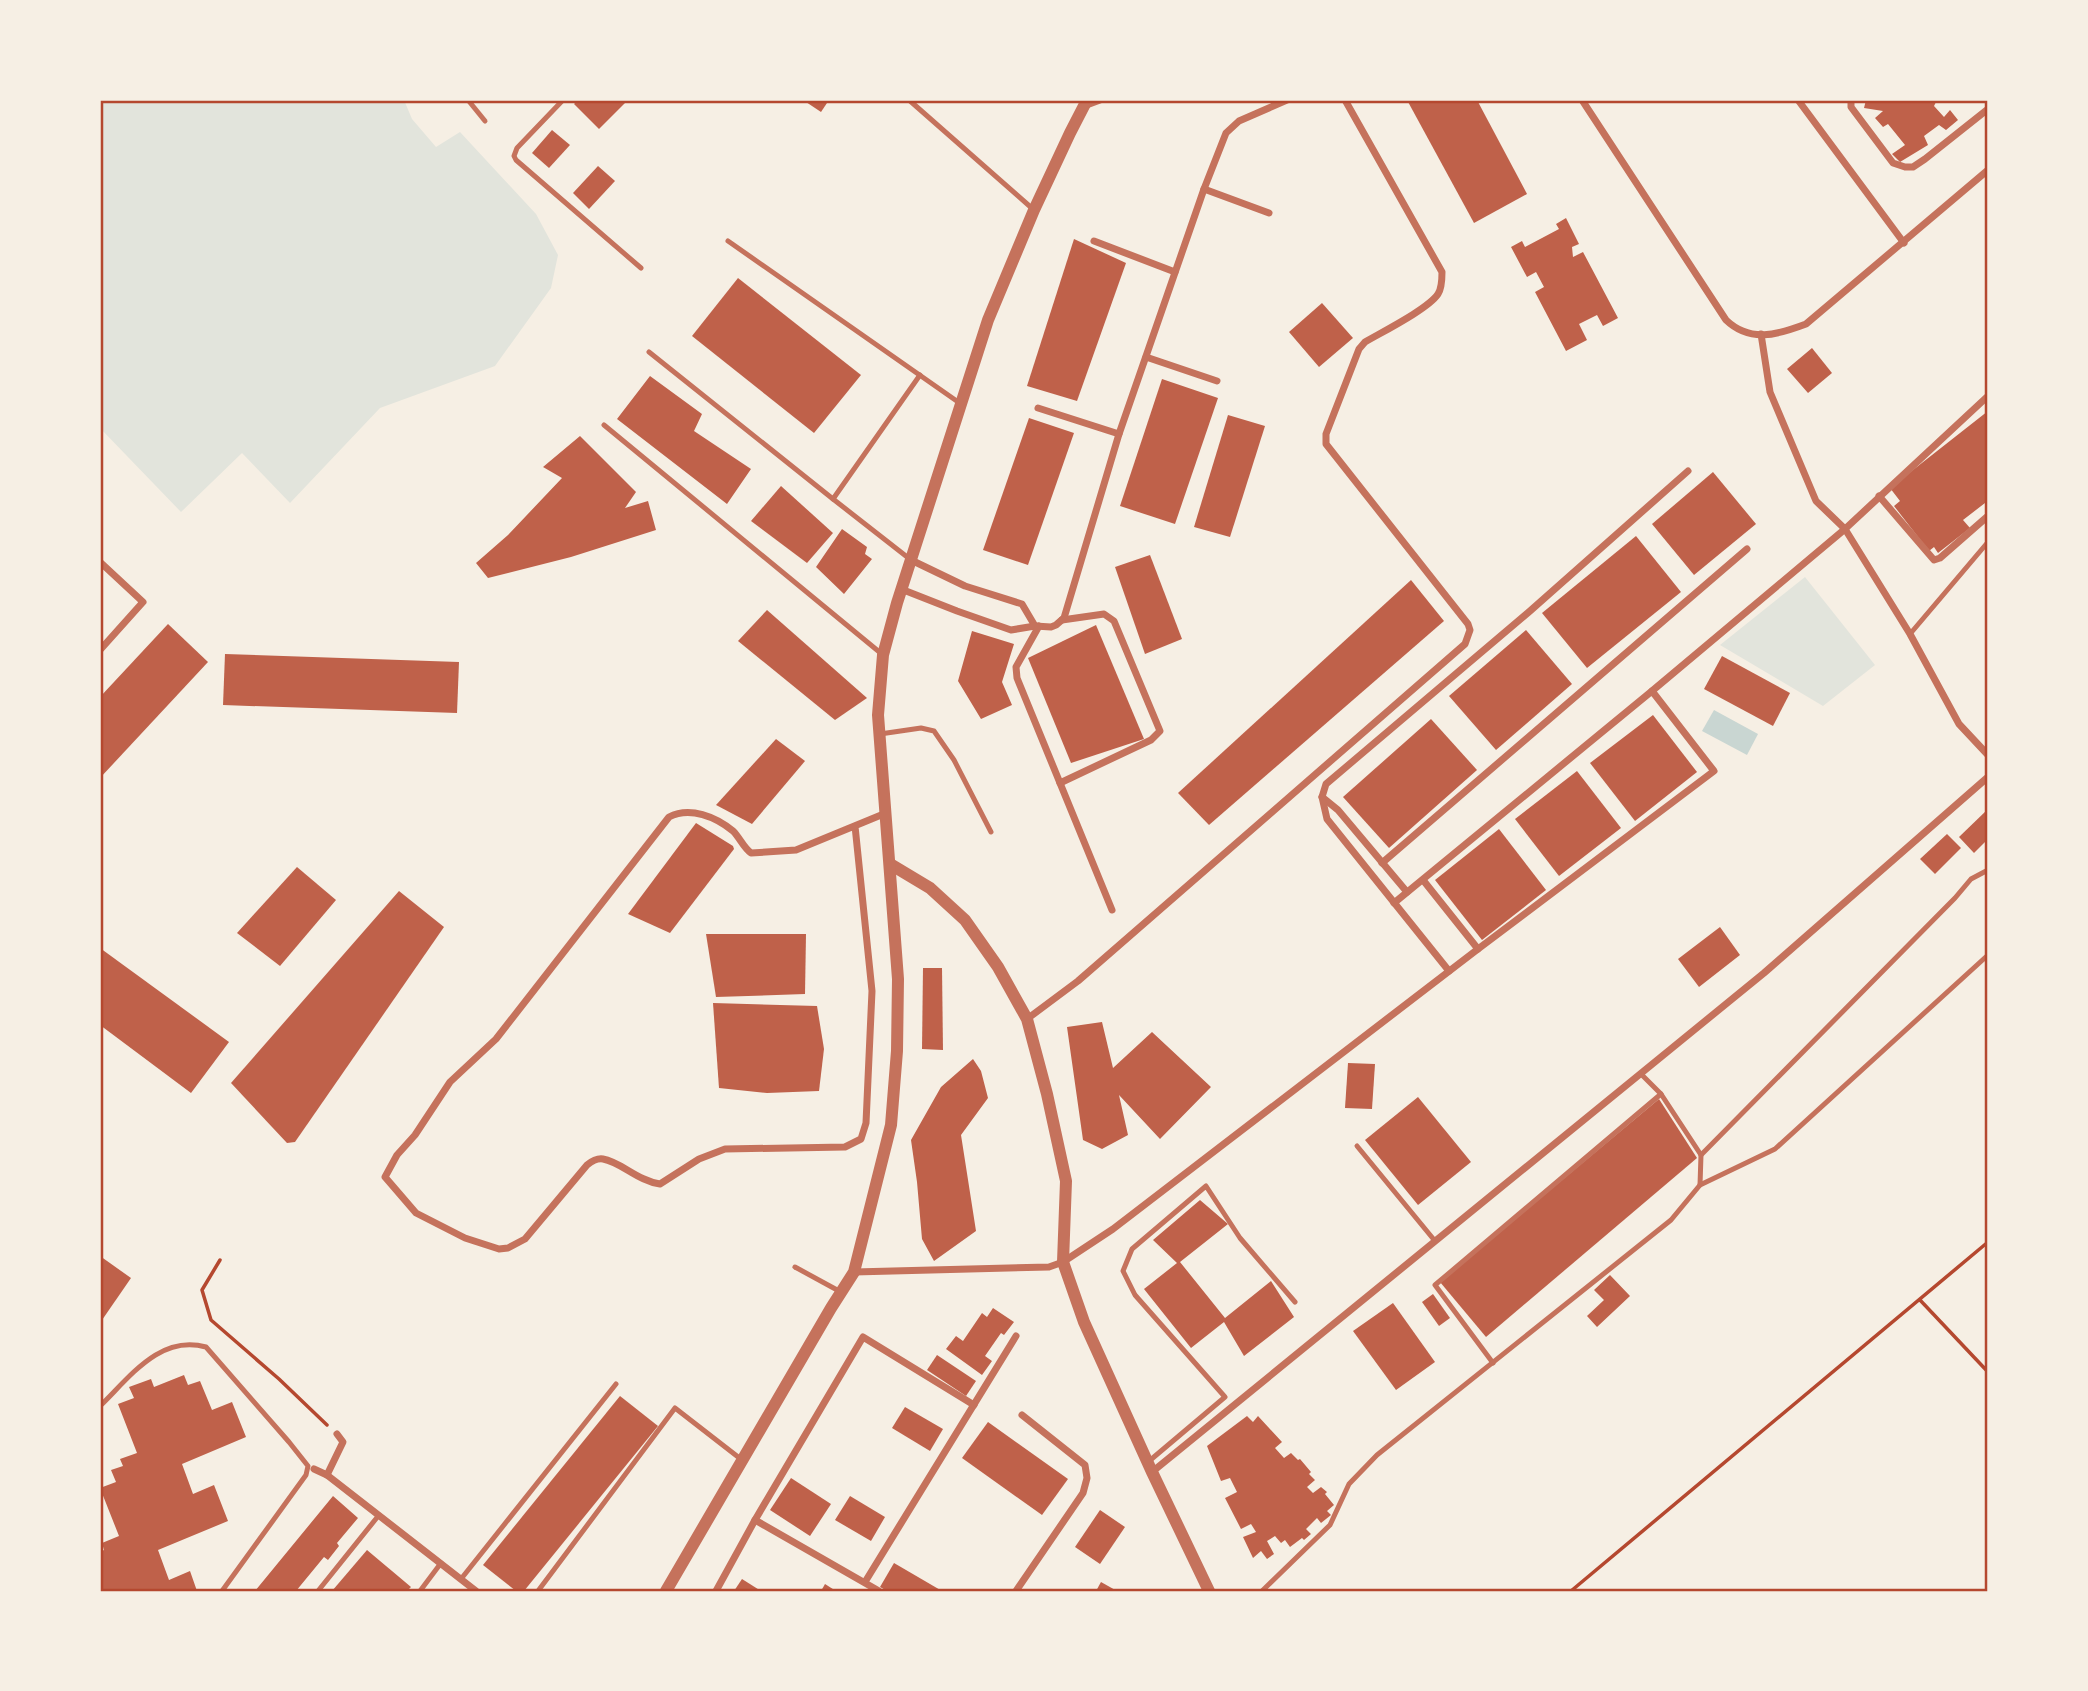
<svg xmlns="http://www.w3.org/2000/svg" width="2088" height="1691" font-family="Karla,sans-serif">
  <rect width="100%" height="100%" fill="#f6efe4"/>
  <g fill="#e2e4dc">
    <path d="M100,100H404L412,119L436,147L460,132L536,214L558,255L551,288L495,366L380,408L290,503L242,453L181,512L100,428Z"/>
    <path d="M1805,577L1875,665L1823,706L1720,645Z"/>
  </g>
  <path fill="#c9d6d2" d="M1714,710L1758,734L1747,755L1702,731Z"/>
  <g fill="#bf614a">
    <path d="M578,100H628L599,129L574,104Z"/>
    <path d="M803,100H829L821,112Z"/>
    <path d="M1407,100H1477L1527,194L1474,223Z"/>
    <path d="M1866,100H1937L1934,106L1944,117L1950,110L1958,120L1946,130L1939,125L1924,136L1928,145L1900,162L1892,154L1905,145L1888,124L1883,127L1875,118L1883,111L1864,108Z"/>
    <path d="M552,130L570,145L549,168L532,153Z"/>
    <path d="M598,166L615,181L589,209L573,193Z"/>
    <path d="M1566,218L1579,244L1572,247L1573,257L1583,252L1618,318L1603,326L1597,315L1579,324L1587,340L1566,351L1535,292L1544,287L1536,272L1527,277L1511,247L1522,241L1525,247L1559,229L1556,224Z"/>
    <path d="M1074,239L1126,263L1077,401L1027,386Z"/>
    <path d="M738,278L861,375L814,433L692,336Z"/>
    <path d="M1322,303L1353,338L1319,367L1289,332Z"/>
    <path d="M1812,348L1832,373L1808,393L1787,369Z"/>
    <path d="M650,376L702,414L694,431L751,469L727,504L617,419Z"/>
    <path d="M1162,379L1218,398L1175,524L1120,506Z"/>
    <path d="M1988,411V506L1985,503L1963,520L1970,528L1938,553L1934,547L1929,551L1894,506L1900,501L1890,488Z"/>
    <path d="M1228,415L1265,426L1230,537L1194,527Z"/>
    <path d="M1029,418L1074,433L1028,565L983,550Z"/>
    <path d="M580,436L636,492L625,508L648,501L656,530L571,557L488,578L476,563L508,535L562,478L543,467Z"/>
    <path d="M1713,472L1756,524L1694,575L1652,524Z"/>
    <path d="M781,486L833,533L807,563L751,521Z"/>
    <path d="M842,529L867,547L865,554L872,559L844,594L816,567Z"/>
    <path d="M1636,536L1681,592L1587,668L1542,613Z"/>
    <path d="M1150,555L1182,639L1145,654L1115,567Z"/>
    <path d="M1411,580L1444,621L1209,825L1178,793Z"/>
    <path d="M767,610L867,698L835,720L738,641Z"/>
    <path d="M168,624L208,662L100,778V697Z"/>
    <path d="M1096,625L1144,739L1071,763L1028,658Z"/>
    <path d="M1526,630L1572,684L1496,750L1449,696Z"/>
    <path d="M972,631L1014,644L1002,682L1012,705L981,719L958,681Z"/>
    <path d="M225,654L459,662L457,713L223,705Z"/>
    <path d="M1722,656L1790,693L1773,726L1704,689Z"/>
    <path d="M1653,715L1697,772L1635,821L1590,763Z"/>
    <path d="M1431,719L1477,770L1389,848L1343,797Z"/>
    <path d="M776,739L805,761L752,824L716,805Z"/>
    <path d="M1577,771L1621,828L1559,876L1515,819Z"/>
    <path d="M1988,809V839L1974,853L1959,837Z"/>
    <path d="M696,823L733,846L734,849L670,933L628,914Z"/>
    <path d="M1499,829L1546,890L1482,940L1435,880Z"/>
    <path d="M1947,834L1961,848L1935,874L1920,859Z"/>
    <path d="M297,867L336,900L280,966L237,933Z"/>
    <path d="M399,891L444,927L295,1142L287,1143L231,1083Z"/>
    <path d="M1720,927L1740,955L1699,987L1678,959Z"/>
    <path d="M706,934H806L805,994L716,997Z"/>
    <path d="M100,948L229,1042L191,1093L100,1025Z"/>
    <path d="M923,968H942L943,1050L922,1049Z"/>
    <path d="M713,1003L817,1006L824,1049L819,1091L767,1093L719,1088Z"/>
    <path d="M1102,1022L1113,1068L1152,1032L1211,1087L1160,1139L1119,1095L1128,1135L1102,1149L1083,1140L1067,1027Z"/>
    <path d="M973,1059L981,1071L988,1098L961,1135L976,1231L934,1261L922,1239L917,1182L911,1140L941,1087Z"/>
    <path d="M1348,1063L1375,1064L1372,1109L1345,1108Z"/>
    <path d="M1418,1097L1471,1162L1418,1205L1365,1140Z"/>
    <path d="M1659,1099L1697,1158L1486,1337L1440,1282Z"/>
    <path d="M1200,1200L1228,1224L1180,1262L1225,1318L1271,1281L1294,1317L1244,1356L1224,1322L1191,1348L1144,1289L1177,1263L1153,1240Z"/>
    <path d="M100,1256L131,1278L100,1323Z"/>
    <path d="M1610,1275L1630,1296L1597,1327L1587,1316L1604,1300L1594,1290Z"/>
    <path d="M1433,1294L1450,1318L1439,1326L1422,1302Z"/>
    <path d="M1393,1303L1435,1362L1396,1390L1353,1331Z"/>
    <path d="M993,1308L1014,1322L1004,1335L1001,1333L985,1356L992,1361L982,1375L946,1349L956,1336L963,1341L982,1313L987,1317Z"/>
    <path d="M937,1355L976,1381L966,1396L927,1370Z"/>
    <path d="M184,1375L188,1385L200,1381L212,1410L232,1402L246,1437L182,1464L193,1494L214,1485L228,1521L158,1550L169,1580L190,1571L197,1591H100V1552L104,1550L102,1543L119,1536L100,1488L116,1482L111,1470L123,1466L120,1459L137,1453L118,1404L134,1398L129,1387L151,1379L154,1387Z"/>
    <path d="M620,1396L658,1426L524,1591H516L483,1565Z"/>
    <path d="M905,1407L943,1429L930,1451L892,1428Z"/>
    <path d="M1247,1416L1253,1422L1258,1416L1282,1442L1275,1448L1284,1458L1291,1453L1298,1460L1300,1459L1311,1472L1309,1474L1315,1480L1307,1487L1313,1493L1321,1487L1327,1492L1325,1494L1334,1505L1327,1511L1331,1515L1321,1523L1317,1518L1306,1529L1311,1534L1304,1540L1302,1538L1290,1547L1285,1540L1281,1543L1275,1536L1267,1541L1274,1554L1267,1559L1261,1551L1253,1558L1243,1537L1256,1532L1251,1524L1241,1529L1225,1498L1237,1492L1230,1478L1221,1481L1207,1446Z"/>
    <path d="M988,1422L1068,1479L1042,1515L962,1458Z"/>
    <path d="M791,1478L831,1504L810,1536L770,1510Z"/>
    <path d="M333,1496L358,1518L337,1543L339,1546L328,1560L324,1557L296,1591H255Z"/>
    <path d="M850,1496L885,1517L871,1541L835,1520Z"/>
    <path d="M1100,1510L1125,1527L1100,1564L1075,1547Z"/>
    <path d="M367,1550L411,1587L407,1591H332Z"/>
    <path d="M894,1563L942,1591H887L880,1587Z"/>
    <path d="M742,1579L761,1591H734Z"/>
    <path d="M1101,1582L1117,1591H1096Z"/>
    <path d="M825,1584L836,1591H821Z"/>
  </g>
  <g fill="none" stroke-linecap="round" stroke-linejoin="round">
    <g stroke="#b5482f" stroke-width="3.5">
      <path d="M220,1260L202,1290L211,1320L279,1379L327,1425"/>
      <path d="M1920,1300L1988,1372"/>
      <path d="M1571,1591L1988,1242"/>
    </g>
    <g stroke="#c5725c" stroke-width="5">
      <path d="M468,100L485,121"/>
      <path d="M563,100L517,148L514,156L516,160L641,268"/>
      <path d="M909,100L1034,210"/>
      <path d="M728,241L961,404"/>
      <path d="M649,352L833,499L920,375"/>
      <path d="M604,425L883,655"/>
      <path d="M833,499L911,560"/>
      <path d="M1910,634L1988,542"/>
      <path d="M880,734L921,728L934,731L954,760L991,832"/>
      <path d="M1357,1146L1435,1241"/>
      <path d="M1701,1155L1955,898L1971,879L1988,870"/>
      <path d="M1700,1185L1775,1149L1988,955"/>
      <path d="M795,1267L839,1291"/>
      <path d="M1493,1363L1435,1285L1661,1094"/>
      <path d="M100,1406C130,1377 160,1334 206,1347L289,1442L308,1466L306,1475L222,1591"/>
      <path d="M1148,1462L1225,1397L1135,1295L1123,1271L1132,1249L1206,1186L1240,1238L1295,1302"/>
      <path d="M461,1579L616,1384"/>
      <path d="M318,1591L379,1515"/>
      <path d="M420,1591L441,1563"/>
      <path d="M538,1591L675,1408L742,1460"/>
      <path d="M1262,1591L1330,1525L1349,1484L1377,1455L1671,1220L1700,1185L1701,1155L1661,1094L1641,1074"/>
    </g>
    <g stroke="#c5725c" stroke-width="7">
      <path d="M1582,100L1726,320C1750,343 1777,335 1806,324L1988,170"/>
      <path d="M1798,100L1904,243"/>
      <path d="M1851,100V107L1893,163L1905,167H1913L1925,159L1988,109"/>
      <path d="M1084,106L1100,100"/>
      <path d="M1204,189L1269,213"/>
      <path d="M1094,241L1175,272"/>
      <path d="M1761,334L1770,392L1816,501L1845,529L1910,634L1959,724L1988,755"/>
      <path d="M1146,357L1217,381"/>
      <path d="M1038,408L1119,434"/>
      <path d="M1879,496L1934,560L1940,558L1988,516"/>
      <path d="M911,560L965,586L1022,604L1035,626"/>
      <path d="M100,562L143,602L100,650"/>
      <path d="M901,589L957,611L1011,630L1035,626L1051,627L1056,625L1064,618L1119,434L1204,189L1226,133L1239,121L1287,100"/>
      <path d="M1039,626L1016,667L1017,678L1112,910"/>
      <path d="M1652,691L1845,529L1988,396"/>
      <path d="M1060,783L1151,740L1160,731L1114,621L1104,614L1062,620"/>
      <path d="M1322,797L1338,810L1407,892"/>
      <path d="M855,826L872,991L866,1123L861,1139L845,1147L725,1149L699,1159L660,1184C638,1181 621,1162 603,1159C597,1158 592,1161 587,1165L525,1239L508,1248L499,1249L465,1238L416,1213L385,1177L397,1155L415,1135L450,1082L496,1039L669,817C690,806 716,817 733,831C740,838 743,847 751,853L796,850L886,813"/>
      <path d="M1382,863L1747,549"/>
      <path d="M1423,880L1478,949"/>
      <path d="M1449,971L1327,819L1322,797L1326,784L1530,611L1688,471"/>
      <path d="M1027,1019L1078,981L1465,644L1470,630L1468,624L1326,444V434L1359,349L1365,342C1382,332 1428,309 1438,294C1442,288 1442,279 1442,272L1345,100"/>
      <path d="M854,1272L1049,1267L1063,1262L1113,1229L1478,949L1714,771L1652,691L1394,903"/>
      <path d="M314,1469L327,1475L476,1591"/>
      <path d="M1152,1472L1764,973L1988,777"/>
      <path d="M327,1475L343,1442L337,1434"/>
      <path d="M755,1520L879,1591"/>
      <path d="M865,1582L1016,1336"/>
      <path d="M716,1591L755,1520L863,1337L974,1405"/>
      <path d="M1016,1591L1083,1493L1087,1478L1085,1465L1022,1415"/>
    </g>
    <g stroke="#c5725c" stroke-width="12">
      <path d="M890,864L930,888L965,920L998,967L1027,1019L1047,1094L1066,1181L1063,1262L1084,1322L1152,1472L1209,1591"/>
      <path d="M666,1591L831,1308L854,1272L891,1125L897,1051L898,979L878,715L883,655L897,603L988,320L1034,210L1070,133L1087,100"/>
    </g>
  </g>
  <rect width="2088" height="1691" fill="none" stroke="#f6efe4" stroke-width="203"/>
  <rect x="102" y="102" width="1884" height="1488" fill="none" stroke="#b5482f" stroke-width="2.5"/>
</svg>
